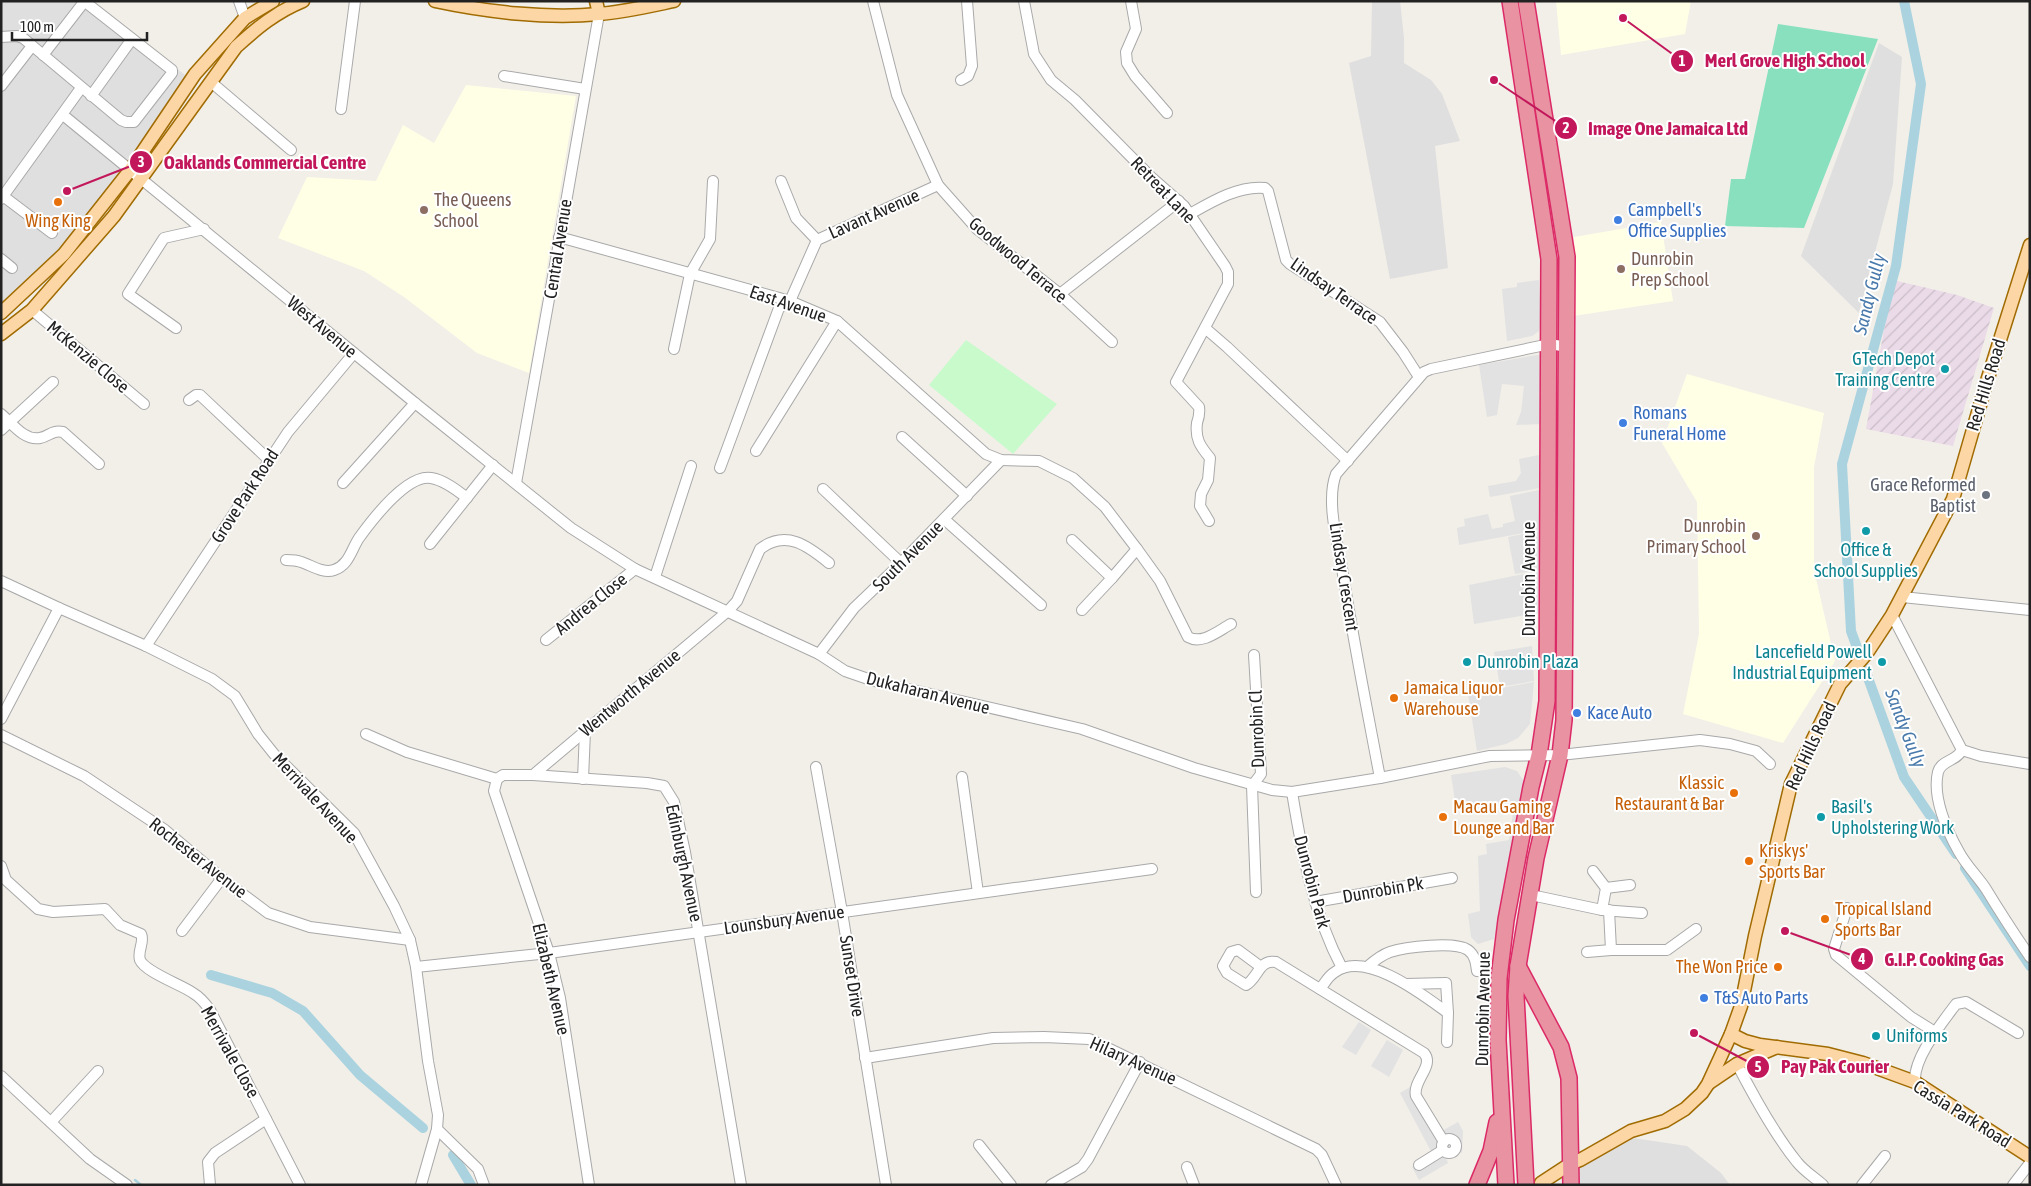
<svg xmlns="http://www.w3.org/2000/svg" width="2031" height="1186" font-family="'Asap Condensed',sans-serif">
  <defs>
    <pattern id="industrial-furrows" width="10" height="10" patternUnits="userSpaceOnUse" patternTransform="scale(1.25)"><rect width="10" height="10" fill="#ebdbe8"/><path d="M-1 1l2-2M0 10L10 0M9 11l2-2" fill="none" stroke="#c9bcc7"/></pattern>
  </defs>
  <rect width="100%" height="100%" fill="#f2efe9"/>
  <g fill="#e0dfdf">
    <path d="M1,1H88L189,78L152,146L33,286L1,304Z"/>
    <path d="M1372,1H1400L1404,38V63L1431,80L1442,94L1460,141L1435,146L1448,268L1390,279L1349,63L1371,56Z"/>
    <path d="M1879,43L1902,57L1893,184L1859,313L1801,256Z"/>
    <path d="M1633,1138L1687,1146L1721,1173L1730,1185H1572L1570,1164L1583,1165Z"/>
  </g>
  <path fill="url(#industrial-furrows)" d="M1893,280L1957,295L1994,308L1953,446L1866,429Z"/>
  <g fill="#ffffe5">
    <path d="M1556,1H1691L1685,34L1561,55Z"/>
    <path d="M466,85L576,96L529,373L477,353L404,297L364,271L278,238L307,177L376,181L403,125L434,143Z"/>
    <path d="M1661,222L1673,301L1573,316L1574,237Z"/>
    <path d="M1687,374L1824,413L1814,467V570L1835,661L1783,743L1683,714L1699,634L1697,502L1662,443Z"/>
  </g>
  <path fill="#c8facc" d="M966,340L1057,404L1013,454L929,385Z"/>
  <path fill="#88e0be" d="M1778,24L1878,39L1804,228L1725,226L1731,179H1745Z"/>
  <g fill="#e2e2e2">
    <path d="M1539,280L1541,323L1539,331L1532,336L1507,341L1502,289L1517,287V283Z"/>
    <path d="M1543,354L1541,424L1516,425L1521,412L1524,386L1502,384L1497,415L1487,417L1479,365Z"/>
    <path d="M1539,455L1540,488L1490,497L1488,486L1516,481L1521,473L1519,459Z"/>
    <path d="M1539,490V530L1459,545L1457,528L1465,526L1464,519L1488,514L1492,529L1503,527V524L1515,521L1510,496Z"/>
    <path d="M1539,531V570L1515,574L1508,537Z"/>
    <path d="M1538,571V613L1474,624L1469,585Z"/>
    <path d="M1532,646L1534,681L1500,687L1494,652Z"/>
    <path d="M1534,682L1530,724L1518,738L1506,744L1477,751L1468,694Z"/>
    <path d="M1505,767L1517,771L1523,780L1524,795L1494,939L1478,944L1471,937L1468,914L1480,911L1478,856L1487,854L1486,844L1509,840L1514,806L1486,801L1471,807L1470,803L1456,807L1451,775Z"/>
    <path d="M1359,1022L1371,1030L1356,1055L1342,1047Z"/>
    <path d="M1387,1040L1403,1050L1389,1077L1371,1066Z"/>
    <path d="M1415,1084L1440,1132L1458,1122L1463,1131L1462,1153L1456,1151L1446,1158L1448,1163L1419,1180L1412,1167L1433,1155L1400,1093Z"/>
  </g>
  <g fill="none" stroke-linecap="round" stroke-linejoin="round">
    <path stroke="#aad3df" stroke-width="2.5" d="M135,1180L141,1185"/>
    <g stroke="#aad3df" stroke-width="10">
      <path d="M1904,1L1921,84L1896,266L1842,464L1851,631L1904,777L1956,854"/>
      <path d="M1965,868L2030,966"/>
      <path d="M211,975L272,993L303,1011L360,1075L423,1128"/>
      <path d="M453,1155L471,1185"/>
    </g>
    <g stroke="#a9a9a9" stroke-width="12">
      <g id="minor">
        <path d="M239,1L245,18"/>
        <path d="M873,1L897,95L938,185L977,229L1060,294L1112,342"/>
        <path d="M1024,1L1034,54L1051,80L1075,100L1151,177L1184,206L1225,266L1228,272V284L1176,382L1199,407C1200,413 1199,417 1197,423C1195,439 1200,446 1210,458L1208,480L1201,494L1200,506L1209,521"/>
        <path d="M1131,1L1136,29L1126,52L1127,63L1135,76L1167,113"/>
        <path d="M1,37L17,36L23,38L121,120L126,122H134L172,73V70L84,1"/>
        <path d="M43,55L84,2"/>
        <path d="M504,76L585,89"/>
        <path d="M961,80L968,76L972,66L967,1"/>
        <path d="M211,82L291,150"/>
        <path d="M1,86L32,46"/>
        <path d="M91,96L132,39"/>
        <path d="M341,109L355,1"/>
        <path d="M63,115L415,403L571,528L635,569L819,654L845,671L874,681L1082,729L1194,768L1272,790L1292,792L1380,778L1490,756L1560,755L1700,740L1730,744L1756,751L1770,764"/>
        <path d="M781,181L796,218L817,240"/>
        <path d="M3,196L52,233"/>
        <path d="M1,199L81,88"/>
        <path d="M1190,214C1211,202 1239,185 1265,188L1268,191L1286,260L1290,264L1380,322L1403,352L1419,377"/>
        <path d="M559,237L790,301L837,321L986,454L1001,460L1039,461L1073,478L1105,507L1137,549L1160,581L1188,637C1202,645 1218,631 1231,624"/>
        <path d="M1,259L12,268"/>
        <path d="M1060,294L1179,201"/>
        <path d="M32,310L144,404"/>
        <path d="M176,328L128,294L164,238L204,229"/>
        <path d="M1205,328L1227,347L1348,461"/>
        <path d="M674,349L690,274L710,239L713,181"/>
        <path d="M189,400L196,395H200L269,460"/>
        <path d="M1,414C12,423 24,441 40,438C50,436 51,430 63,432L99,464"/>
        <path d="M1,430L53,382"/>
        <path d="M902,437L967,496"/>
        <path d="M756,451L837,321"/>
        <path d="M720,468L779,308L790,301L817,240L938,185"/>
        <path d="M343,483L415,403"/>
        <path d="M516,483C545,327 571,170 599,14"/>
        <path d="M823,489L901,563"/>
        <path d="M944,519L1041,605"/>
        <path d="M1072,540L1112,578"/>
        <path d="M430,544L493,465"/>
        <path d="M286,560C291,560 296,560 301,562C311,565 323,574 334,570C349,565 351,550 359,538C372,520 407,474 431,478C444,480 457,490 467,498"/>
        <path d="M655,577L691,466"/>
        <path d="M1,581L59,608L146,646L212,679L235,696L258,734L274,754L354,833L394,906L410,940L416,967L428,1061L438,1115L437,1129L421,1185"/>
        <path d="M1902,597L2030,610"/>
        <path d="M1082,610L1112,578L1137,549"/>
        <path d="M1892,615L1962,750L1981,756L2030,764"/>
        <path d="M546,640L635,569"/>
        <path d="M146,646L288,432L354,353"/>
        <path d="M819,654L854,608L901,563L1001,460"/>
        <path d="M1254,655L1261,774L1252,786L1256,892"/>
        <path d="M1,719L59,608"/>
        <path d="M366,734L407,752L497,779L503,775H533L647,783L664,786L674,802L685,852L741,1185"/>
        <path d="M1,735L84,776L165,830L229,884L268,913L310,927L410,940"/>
        <path d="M1962,750C1957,761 1941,760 1938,772C1932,797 1947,831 1959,852C1966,865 1978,877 1986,889C2000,912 2015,935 2030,957"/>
        <path d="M816,767L842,912L886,1185"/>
        <path d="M533,775L728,611L737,601L760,549C786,529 808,546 829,563"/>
        <path d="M962,777L978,893"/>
        <path d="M1380,778C1367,709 1353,639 1342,568C1337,541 1326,500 1336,474L1424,372L1431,369L1550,344L1567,347"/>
        <path d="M497,779L494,791L549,953L560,998L589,1185"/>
        <path d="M583,779L585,731"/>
        <path d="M1292,792C1302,853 1313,913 1342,968"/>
        <path d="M1,866L6,880L38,909L53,912L105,909L120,925L141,934C145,942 137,951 140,960C145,972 182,985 193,993C200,997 205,1003 210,1010L300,1185"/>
        <path d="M1593,871L1606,888L1602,910"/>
        <path d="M1606,888L1630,885"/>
        <path d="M1531,895L1602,910L1642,913"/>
        <path d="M1315,902L1452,878"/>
        <path d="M1847,908L1834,949L1836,955L1911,1017L1935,1032"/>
        <path d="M182,931L222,878"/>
        <path d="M1611,950H1667L1696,929"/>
        <path d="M1587,952L1611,950L1609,910"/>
        <path d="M416,967L549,953L1152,869"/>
        <path d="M1261,967L1238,950L1231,952L1223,966L1227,973L1246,985C1258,978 1259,959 1276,962L1424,1053C1435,1066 1412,1081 1416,1096L1444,1142"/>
        <path d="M1367,967C1374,961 1381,955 1390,952C1405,947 1455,941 1468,950C1475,955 1476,963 1477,971"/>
        <path d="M1406,984L1446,983L1448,1013L1447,1042"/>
        <path d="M1320,989C1325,983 1328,976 1335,972C1366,950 1423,995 1448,1013"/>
        <path d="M865,1058L993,1038L1044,1037L1089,1039L1316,1149L1322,1155L1336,1185"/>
        <path d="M1737,1064C1753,1095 1775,1135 1797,1162C1804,1171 1814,1177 1823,1185"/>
        <path d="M1,1076L90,1159L127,1185"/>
        <path d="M1915,1082C1913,1058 1942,1023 1956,1004L1966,1002L2018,1033"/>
        <path d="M51,1122L98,1071"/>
        <path d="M437,1129L478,1169L484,1185"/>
        <circle cx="1449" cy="1146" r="7"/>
        <path d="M979,1145L1011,1185"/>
        <path d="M1419,1165L1443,1150"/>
        <path d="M1187,1167L1194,1185"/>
        <path d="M210,1185L208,1162L215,1153L266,1119"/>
        <path d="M1051,1185L1082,1167L1088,1159L1140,1062"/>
        <path d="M1862,1185L1885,1156"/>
        <path d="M2013,1185L2030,1163"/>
      </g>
    </g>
    <g stroke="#a06b00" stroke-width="15">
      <g id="major">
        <path d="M435,1C486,12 547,19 599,14C624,12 650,6 674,1"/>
        <path d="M596,1L599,14"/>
        <path d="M1,313L64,254L131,169L195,74L245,18L273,1"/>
        <path d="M1,334L32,310L114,216L236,47C257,28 276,12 303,1"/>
        <path d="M1731,1034L1745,1041L1760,1045L1828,1054L1863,1063L1915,1082L2030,1157"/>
        <path d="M1709,1083L1737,1064L1777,1047"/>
        <path d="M1541,1183L1570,1164L1580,1160L1631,1131L1665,1121L1685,1109L1702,1093L1708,1084L1731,1034L1741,1006L1755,936L1791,784L1840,684L1867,653L1892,615L1953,499L1987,381L2030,245"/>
      </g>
    </g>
    <g stroke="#dc2a67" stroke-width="18">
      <g id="highway">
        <path d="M1518,966L1561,1047L1569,1078L1571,1185"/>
        <path d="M1477,1185L1491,1151L1497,1122"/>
        <path d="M1506,1185L1498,1040L1499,978L1506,920L1531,787L1539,755L1547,701L1549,259L1510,1"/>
        <path d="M1526,1185L1516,996L1518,966L1536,858L1560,755L1564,720L1567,257L1526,1"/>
      </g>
    </g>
    <use href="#minor" stroke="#fff" stroke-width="10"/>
    <use href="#major" stroke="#fcd6a4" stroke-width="12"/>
    <use href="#highway" stroke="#e892a2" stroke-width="15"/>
  </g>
  <g fill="#e8710a" stroke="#fff" stroke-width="2">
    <circle cx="58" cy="202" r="5"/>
    <circle cx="1394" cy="698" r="5"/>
    <circle cx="1734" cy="793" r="5"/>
    <circle cx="1443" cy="817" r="5"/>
    <circle cx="1749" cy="861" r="5"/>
    <circle cx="1825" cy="919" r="5"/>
    <circle cx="1778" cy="967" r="5"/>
  </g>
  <g fill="#8d6e63" stroke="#fff" stroke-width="2">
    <circle cx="424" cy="210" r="5"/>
    <circle cx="1621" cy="269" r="5"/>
    <circle cx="1756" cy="536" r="5"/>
  </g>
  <g fill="#3f7fe0" stroke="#fff" stroke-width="2">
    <circle cx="1618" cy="220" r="5"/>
    <circle cx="1623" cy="423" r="5"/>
    <circle cx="1577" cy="713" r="5"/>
    <circle cx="1704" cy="998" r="5"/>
  </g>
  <g fill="#0f9aa8" stroke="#fff" stroke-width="2">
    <circle cx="1945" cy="369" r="5"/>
    <circle cx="1866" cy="531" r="5"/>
    <circle cx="1467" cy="662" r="5"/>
    <circle cx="1882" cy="662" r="5"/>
    <circle cx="1821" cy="817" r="5"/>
    <circle cx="1876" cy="1036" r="5"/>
  </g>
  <circle fill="#6b7280" stroke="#fff" stroke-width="2" cx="1986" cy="495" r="5"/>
  <g text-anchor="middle" stroke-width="4" stroke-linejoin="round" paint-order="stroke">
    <g font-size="18" fill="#222" stroke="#fff">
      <text transform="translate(1163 190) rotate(46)" y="6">Retreat Lane</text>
      <text transform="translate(874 214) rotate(-24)" y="6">Lavant Avenue</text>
      <text transform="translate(558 249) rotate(-81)" y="6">Central Avenue</text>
      <text transform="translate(1018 260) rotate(40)" y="6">Goodwood Terrace</text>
      <text transform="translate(1334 291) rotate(35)" y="6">Lindsay Terrace</text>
      <text transform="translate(788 304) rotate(19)" y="6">East Avenue</text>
      <text transform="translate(322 327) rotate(40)" y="6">West Avenue</text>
      <text transform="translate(88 357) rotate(40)" y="6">McKenzie Close</text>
      <text transform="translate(1986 385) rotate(-73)" y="6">Red Hills Road</text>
      <text transform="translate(245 496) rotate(-57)" y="6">Grove Park Road</text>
      <text transform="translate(908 556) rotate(-45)" y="6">South Avenue</text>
      <text transform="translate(1344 577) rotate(81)" y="6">Lindsay Crescent</text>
      <text transform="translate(1529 579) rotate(-90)" y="6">Dunrobin Avenue</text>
      <text transform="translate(591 604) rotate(-39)" y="6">Andrea Close</text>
      <text transform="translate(630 693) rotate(-40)" y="6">Wentworth Avenue</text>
      <text transform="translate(928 693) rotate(14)" y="6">Dukaharan Avenue</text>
      <text transform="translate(1257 729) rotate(-92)" y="6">Dunrobin Cl</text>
      <text transform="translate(1811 746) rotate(-65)" y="6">Red Hills Road</text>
      <text transform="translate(315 798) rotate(47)" y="6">Merrivale Avenue</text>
      <text transform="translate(198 858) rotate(38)" y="6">Rochester Avenue</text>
      <text transform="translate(684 863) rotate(78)" y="6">Edinburgh Avenue</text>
      <text transform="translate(1312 882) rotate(75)" y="6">Dunrobin Park</text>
      <text transform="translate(1383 890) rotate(-10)" y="6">Dunrobin Pk</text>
      <text transform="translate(784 920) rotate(-8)" y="6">Lounsbury Avenue</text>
      <text transform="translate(852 976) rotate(81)" y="6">Sunset Drive</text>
      <text transform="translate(551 979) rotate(77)" y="6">Elizabeth Avenue</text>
      <text transform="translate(1483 1009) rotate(-89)" y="6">Dunrobin Avenue</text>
      <text transform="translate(230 1052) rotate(61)" y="6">Merrivale Close</text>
      <text transform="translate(1133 1061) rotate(24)" y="6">Hilary Avenue</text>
      <text transform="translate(1962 1114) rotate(32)" y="6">Cassia Park Road</text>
    </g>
    <g font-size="18" fill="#785e54" stroke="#fff" text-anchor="start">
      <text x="434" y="206">The Queens<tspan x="434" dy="21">School</tspan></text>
      <text x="1631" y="265">Dunrobin<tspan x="1631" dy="21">Prep School</tspan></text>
      <text x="1746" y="532" text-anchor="end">Dunrobin<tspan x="1746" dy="21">Primary School</tspan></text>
    </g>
    <g font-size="18" fill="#366cbe" stroke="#fff" text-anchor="start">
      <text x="1628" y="216">Campbell's<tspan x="1628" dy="21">Office Supplies</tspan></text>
      <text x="1633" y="419">Romans<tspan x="1633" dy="21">Funeral Home</tspan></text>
      <text x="1587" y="719">Kace Auto</text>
      <text x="1714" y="1004">T&amp;S Auto Parts</text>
    </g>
    <g font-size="18" fill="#c56008" stroke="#fff" text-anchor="start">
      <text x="58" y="227" text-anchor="middle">Wing King</text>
      <text x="1404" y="694">Jamaica Liquor<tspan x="1404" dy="21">Warehouse</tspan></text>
      <text x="1724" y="789" text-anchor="end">Klassic<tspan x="1724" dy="21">Restaurant &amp; Bar</tspan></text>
      <text x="1453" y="813">Macau Gaming<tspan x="1453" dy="21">Lounge and Bar</tspan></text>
      <text x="1759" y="857">Kriskys'<tspan x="1759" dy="21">Sports Bar</tspan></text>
      <text x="1835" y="915">Tropical Island<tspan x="1835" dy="21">Sports Bar</tspan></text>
      <text x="1768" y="973" text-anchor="end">The Won Price</text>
    </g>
    <g font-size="18" fill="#0d838f" stroke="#fff" text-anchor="start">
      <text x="1935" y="365" text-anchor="end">GTech Depot<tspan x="1935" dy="21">Training Centre</tspan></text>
      <text x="1866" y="556" text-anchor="middle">Office &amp;<tspan x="1866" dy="21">School Supplies</tspan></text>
      <text x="1872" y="658" text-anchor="end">Lancefield Powell<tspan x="1872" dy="21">Industrial Equipment</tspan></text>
      <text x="1477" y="668">Dunrobin Plaza</text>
      <text x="1831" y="813">Basil's<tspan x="1831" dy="21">Upholstering Work</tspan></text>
      <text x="1886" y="1042">Uniforms</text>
    </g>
    <g font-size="18" fill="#5b616d" stroke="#fff" text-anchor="end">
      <text x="1976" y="491">Grace Reformed<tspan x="1976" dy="21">Baptist</tspan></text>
    </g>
    <g font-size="19" font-style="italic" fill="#4a7aab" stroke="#fff">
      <text transform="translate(1869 294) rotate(-76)" y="7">Sandy Gully</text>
      <text transform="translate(1906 728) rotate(69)" y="7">Sandy Gully</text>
    </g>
  </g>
  <path fill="none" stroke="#c2185b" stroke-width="2" d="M1623 18L1682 61M1494 80L1566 128M67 191L141 162M1785 931L1862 959M1694 1033L1758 1067"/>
  <g fill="#c2185b" stroke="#fff" stroke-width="2">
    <circle cx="1623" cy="18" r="5"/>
    <circle cx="1494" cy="80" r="5"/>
    <circle cx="67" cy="191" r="5"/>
    <circle cx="1785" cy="931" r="5"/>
    <circle cx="1694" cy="1033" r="5"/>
    <circle cx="1682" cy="61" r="12"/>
    <circle cx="1566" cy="128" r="12"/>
    <circle cx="141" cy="162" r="12"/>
    <circle cx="1862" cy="959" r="12"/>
    <circle cx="1758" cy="1067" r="12"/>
  </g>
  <g font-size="15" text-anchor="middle" font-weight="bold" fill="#fff">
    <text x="1682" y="66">1</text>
    <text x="1566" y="133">2</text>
    <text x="141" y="167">3</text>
    <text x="1862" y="964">4</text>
    <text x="1758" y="1072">5</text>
  </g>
  <g font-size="19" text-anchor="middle" font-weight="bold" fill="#c2185b" stroke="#fff" stroke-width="4" stroke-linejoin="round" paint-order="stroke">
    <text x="1785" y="67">Merl Grove High School</text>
    <text x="1668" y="135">Image One Jamaica Ltd</text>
    <text x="265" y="169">Oaklands Commercial Centre</text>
    <text x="1944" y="966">G.I.P. Cooking Gas</text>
    <text x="1835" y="1073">Pay Pak Courier</text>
  </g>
  <rect width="2031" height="1186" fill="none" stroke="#222222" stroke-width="5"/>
  <path d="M12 32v8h135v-8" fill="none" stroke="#222222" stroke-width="2.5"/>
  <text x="20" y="32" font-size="15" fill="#222222" stroke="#ffffff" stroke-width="4" paint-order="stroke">100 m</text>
</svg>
